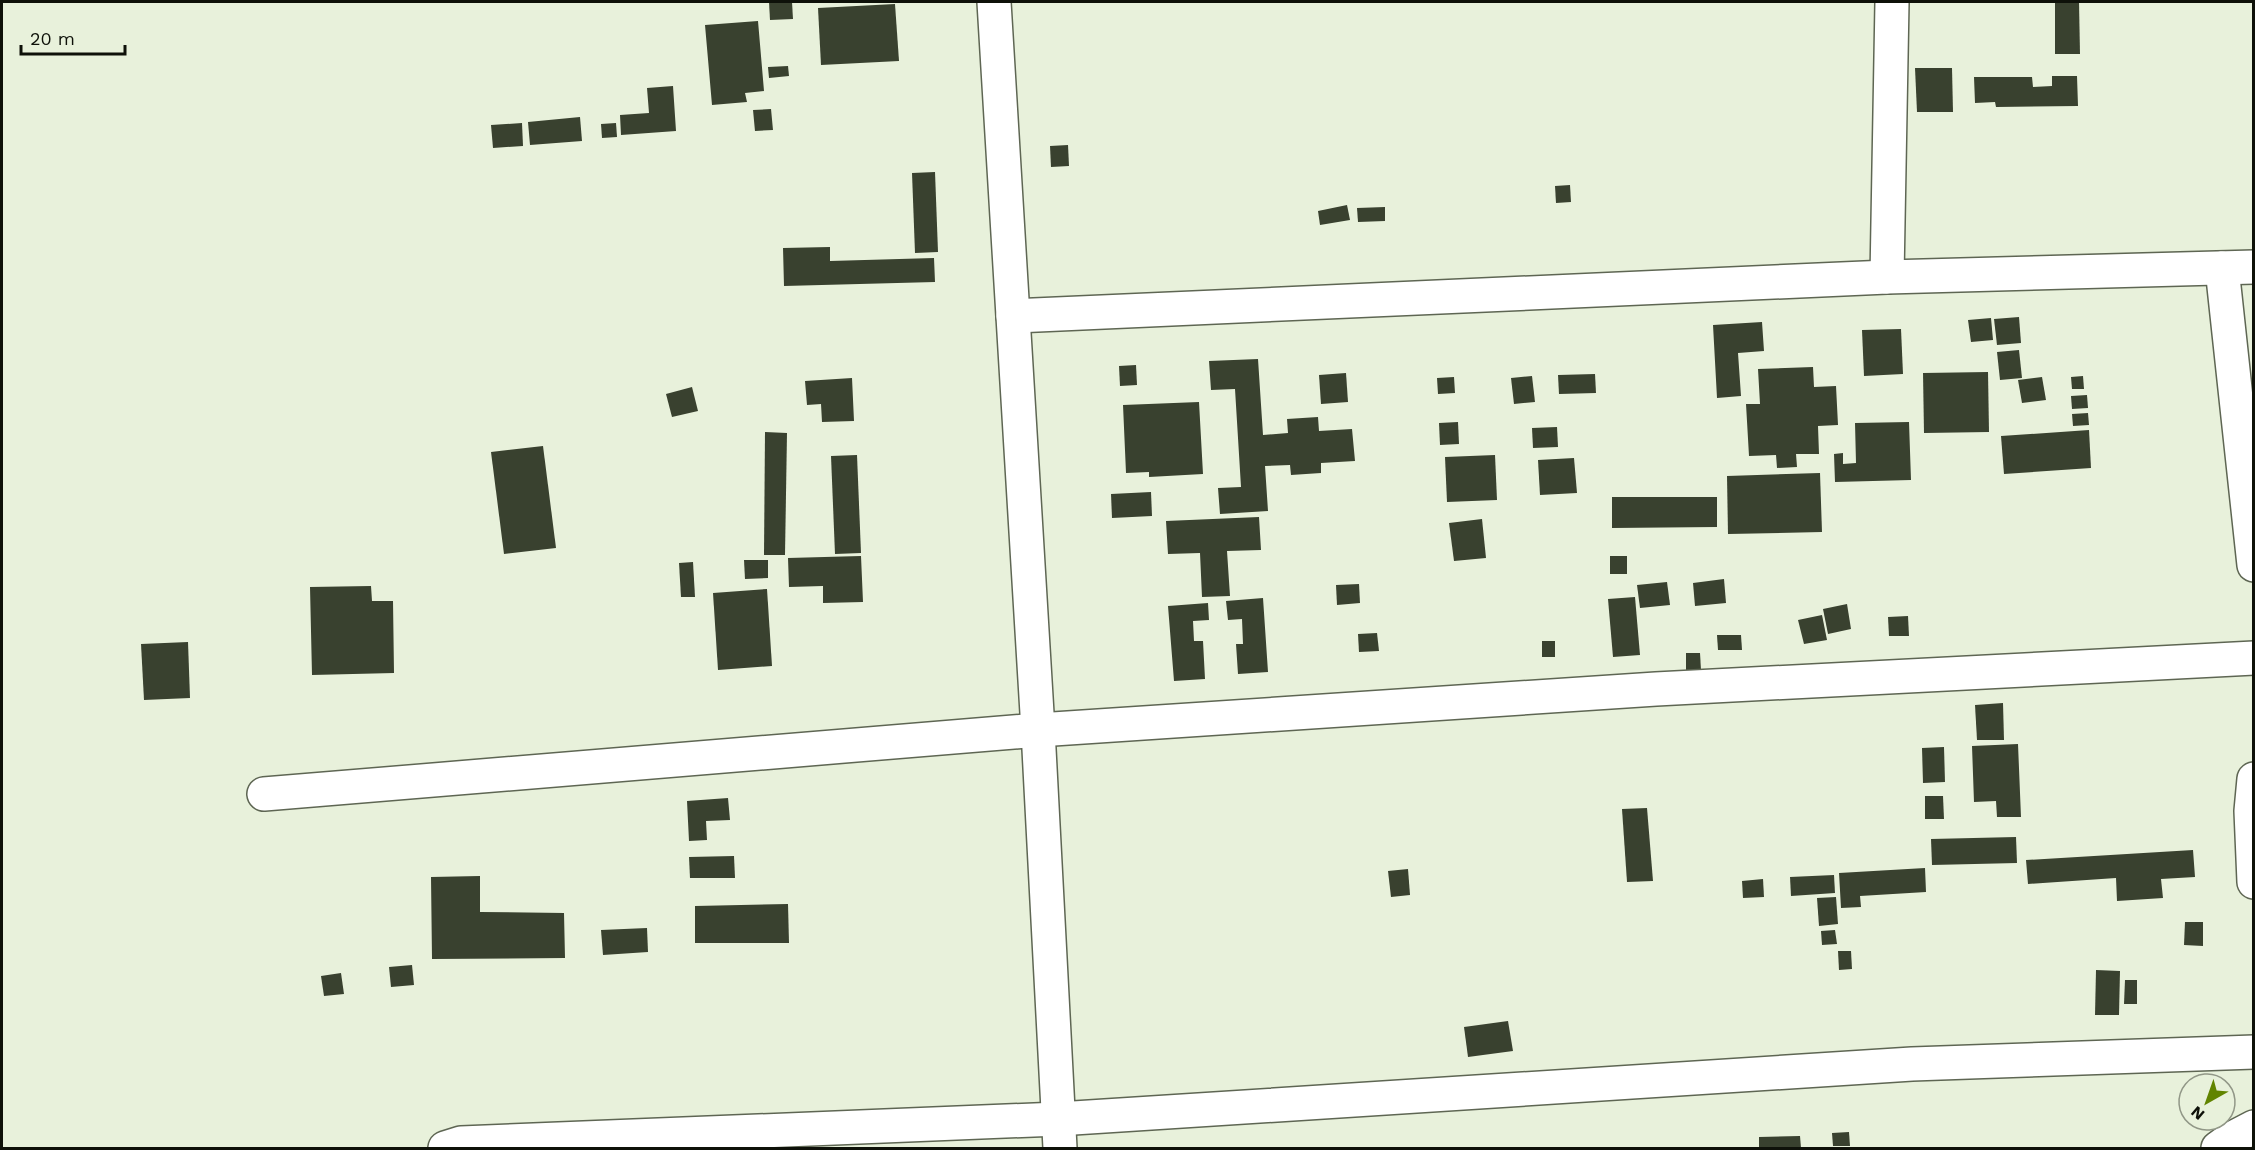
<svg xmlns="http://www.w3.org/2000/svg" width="2255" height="1150" font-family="'Work Sans',sans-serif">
  <rect width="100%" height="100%" fill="#e8f1db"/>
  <g fill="#39412f">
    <path d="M769,2H792L793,19L770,20Z"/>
    <path d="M2055,2H2079L2080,54H2055Z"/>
    <path d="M895,4L899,61L821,65L818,8Z"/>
    <path d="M758,21L764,91L745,93L747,102L712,105L705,25Z"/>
    <path d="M788,66L789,76L769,78L768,67Z"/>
    <path d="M1915,68H1952L1953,112H1917Z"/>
    <path d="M2052,76H2077L2078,106L1996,107L1995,102L1975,103L1974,77H2032L2033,87L2052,86Z"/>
    <path d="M673,86L676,131L621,135L620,115L649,113L647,88Z"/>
    <path d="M771,109L773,130L755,131L753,110Z"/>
    <path d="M580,117L582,141L530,145L528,122Z"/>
    <path d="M522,123L523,146L493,148L491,125Z"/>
    <path d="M616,123L617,137L602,138L601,124Z"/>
    <path d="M1068,145L1069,166L1051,167L1050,146Z"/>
    <path d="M935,172L938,252L915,253L912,173Z"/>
    <path d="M1570,185L1571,202L1556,203L1555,186Z"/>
    <path d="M1347,205L1350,220L1320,225L1318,211Z"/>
    <path d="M1385,207V221L1358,222L1357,208Z"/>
    <path d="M830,247V261L934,258L935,282L784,286L783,248Z"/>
    <path d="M2019,317L2021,343L1997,345L1994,319Z"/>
    <path d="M1991,318L1993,340L1971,342L1968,320Z"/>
    <path d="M1762,322L1764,351L1738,353L1741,396L1717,398L1713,325Z"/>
    <path d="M1901,329L1903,374L1864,376L1862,330Z"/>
    <path d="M2019,350L2022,378L2000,380L1997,352Z"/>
    <path d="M1258,359L1263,435L1288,433L1287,419L1318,417L1319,431L1352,429L1355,461L1321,463V473L1291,475L1290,465L1265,466L1268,511L1220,514L1218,488L1241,487L1235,389L1211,390L1209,361Z"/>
    <path d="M1136,365L1137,385L1120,386L1119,366Z"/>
    <path d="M1813,367L1814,387L1836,386L1838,425L1818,426L1819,454H1796L1797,467L1777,468L1776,455L1749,456L1746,404H1760L1758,369Z"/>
    <path d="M1988,372L1989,432L1924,433L1923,373Z"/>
    <path d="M1346,373L1348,402L1321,404L1319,375Z"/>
    <path d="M1595,374L1596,393L1559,394L1558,375Z"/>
    <path d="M1532,376L1535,402L1514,404L1511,378Z"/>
    <path d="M2083,376L2084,389H2072L2071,377Z"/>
    <path d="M1454,377L1455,393L1438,394L1437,378Z"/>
    <path d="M2042,377L2046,400L2022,403L2018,380Z"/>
    <path d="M852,378L854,421L822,422L821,404L807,405L805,381Z"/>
    <path d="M692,387L698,411L672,417L666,394Z"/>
    <path d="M2087,395L2088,408L2072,409L2071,396Z"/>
    <path d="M1199,402L1203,474L1149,477V472L1126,473L1123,405Z"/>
    <path d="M2088,413L2089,425L2073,426L2072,414Z"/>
    <path d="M1458,422L1459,444L1440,445L1439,423Z"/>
    <path d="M1909,422L1911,480L1835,482L1834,454L1843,453V464L1856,463L1855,423Z"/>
    <path d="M1557,427L1558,447L1533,448L1532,428Z"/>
    <path d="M2089,430L2091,468L2004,474L2001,436Z"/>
    <path d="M765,432L787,433L785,555H764Z"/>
    <path d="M543,446L556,548L504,554L491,452Z"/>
    <path d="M857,455L861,553L835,554L831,456Z"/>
    <path d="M1495,455L1497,500L1447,502L1445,457Z"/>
    <path d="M1574,458L1577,493L1540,495L1538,460Z"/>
    <path d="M1820,473L1822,532L1728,534L1727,476Z"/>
    <path d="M1151,492L1152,516L1112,518L1111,494Z"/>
    <path d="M1612,497H1717V527L1612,528Z"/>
    <path d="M1259,517L1261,550L1227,551L1230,596L1202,597L1200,553L1168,554L1166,521Z"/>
    <path d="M1482,519L1486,558L1454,561L1449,523Z"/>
    <path d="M861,556L863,602L823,603V586L789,587L788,558Z"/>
    <rect x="1610" y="556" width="17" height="18"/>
    <path d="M744,560H768V578L745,579Z"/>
    <path d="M693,562L695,597H681L679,563Z"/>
    <path d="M1724,579L1726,603L1695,606L1693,583Z"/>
    <path d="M1667,582L1670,605L1640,608L1637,585Z"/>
    <path d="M1359,584L1360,603L1337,605L1336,585Z"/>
    <path d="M371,586L372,601H393L394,673L312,675L310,587Z"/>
    <path d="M767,589L772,666L718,670L713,593Z"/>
    <path d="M1635,597L1640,655L1613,657L1608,599Z"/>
    <path d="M1263,598L1268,672L1238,674L1236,644H1243L1242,619L1228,620L1226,601Z"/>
    <path d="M1208,603L1209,620L1193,621L1194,641H1203L1205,679L1174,681L1168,606Z"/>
    <path d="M1847,604L1851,629L1828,634L1823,609Z"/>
    <path d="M1822,615L1827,640L1804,644L1798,620Z"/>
    <path d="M1908,616L1909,636H1889L1888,617Z"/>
    <path d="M1377,633L1379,651L1359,652L1358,634Z"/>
    <path d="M1717,635H1741L1742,650H1718Z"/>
    <rect x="1542" y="641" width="13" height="16"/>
    <path d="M188,642L190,698L144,700L141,644Z"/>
    <path d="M1686,653H1700L1701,670H1686Z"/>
    <path d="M2003,703L2004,740H1977L1975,705Z"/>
    <path d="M2018,744L2021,817H1997L1996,801L1974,802L1972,746Z"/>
    <path d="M1944,747L1945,782L1923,783L1922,748Z"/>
    <path d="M1925,796H1943L1944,819H1925Z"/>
    <path d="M728,798L730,820L706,821L707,840L689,841L687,801Z"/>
    <path d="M1647,808L1653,881L1627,882L1622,809Z"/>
    <path d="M2016,837L2017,863L1932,865L1931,839Z"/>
    <path d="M2193,850L2195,877L2161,879L2163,898L2117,901L2116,878L2028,884L2026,860Z"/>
    <path d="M734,856L735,878H690L689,857Z"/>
    <path d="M1925,868L1926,892L1860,896L1861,907L1841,908L1839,873Z"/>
    <path d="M1408,869L1410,895L1391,897L1388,871Z"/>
    <path d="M1834,875L1835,893L1791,896L1790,877Z"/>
    <path d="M480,876V912L564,913L565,958L432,959L431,877Z"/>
    <path d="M1763,879L1764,897L1743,898L1742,881Z"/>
    <path d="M1836,897L1838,924L1819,926L1817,898Z"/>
    <path d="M788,904L789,943H695V906Z"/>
    <path d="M2185,922H2203V946L2184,945Z"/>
    <path d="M647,928L648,952L603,955L601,930Z"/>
    <path d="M1835,930L1837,944L1822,945L1821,931Z"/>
    <path d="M1838,951H1851L1852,969L1839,970Z"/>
    <path d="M412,965L414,985L391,987L389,967Z"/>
    <path d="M2096,970L2120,971L2119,1015H2095Z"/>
    <path d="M341,973L344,994L324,996L321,976Z"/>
    <path d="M2125,980H2137V1004H2124Z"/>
    <path d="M1508,1021L1513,1051L1468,1057L1464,1027Z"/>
    <path d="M1849,1132L1850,1146H1833L1832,1133Z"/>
    <path d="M1800,1136L1801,1148H1759V1137Z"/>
  </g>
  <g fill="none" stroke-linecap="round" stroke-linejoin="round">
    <g stroke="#5e6653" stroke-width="36">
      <g id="minor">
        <path d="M994,2L1038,730L1060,1148"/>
        <path d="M2222,268L2254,565"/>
        <path d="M1887,277L1892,2"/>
        <path d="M1013,316L1887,277L2254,267"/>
        <path d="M2254,779L2251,811L2254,882"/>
        <path d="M264,794L1038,730L1656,689L2254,658"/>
        <path d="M445,1148L461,1143L1058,1119L1912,1064L2254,1052"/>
        <path d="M2218,1148L2229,1140L2254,1127"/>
      </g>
    </g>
    <use href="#minor" stroke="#fff" stroke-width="33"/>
  </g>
  <rect width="2255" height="1150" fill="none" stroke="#0e1109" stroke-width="6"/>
  <g transform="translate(2207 1102) rotate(220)"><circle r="28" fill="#e8f1db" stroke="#919787" stroke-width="1.5"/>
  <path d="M0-4.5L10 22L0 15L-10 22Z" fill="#618400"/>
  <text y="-9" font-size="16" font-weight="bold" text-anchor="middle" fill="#0e1109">N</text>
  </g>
  <path d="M21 45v9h104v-9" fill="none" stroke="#0e1109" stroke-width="3"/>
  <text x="30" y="45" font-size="18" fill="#0e1109" stroke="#e8f1db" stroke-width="4.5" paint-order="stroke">20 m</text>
</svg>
